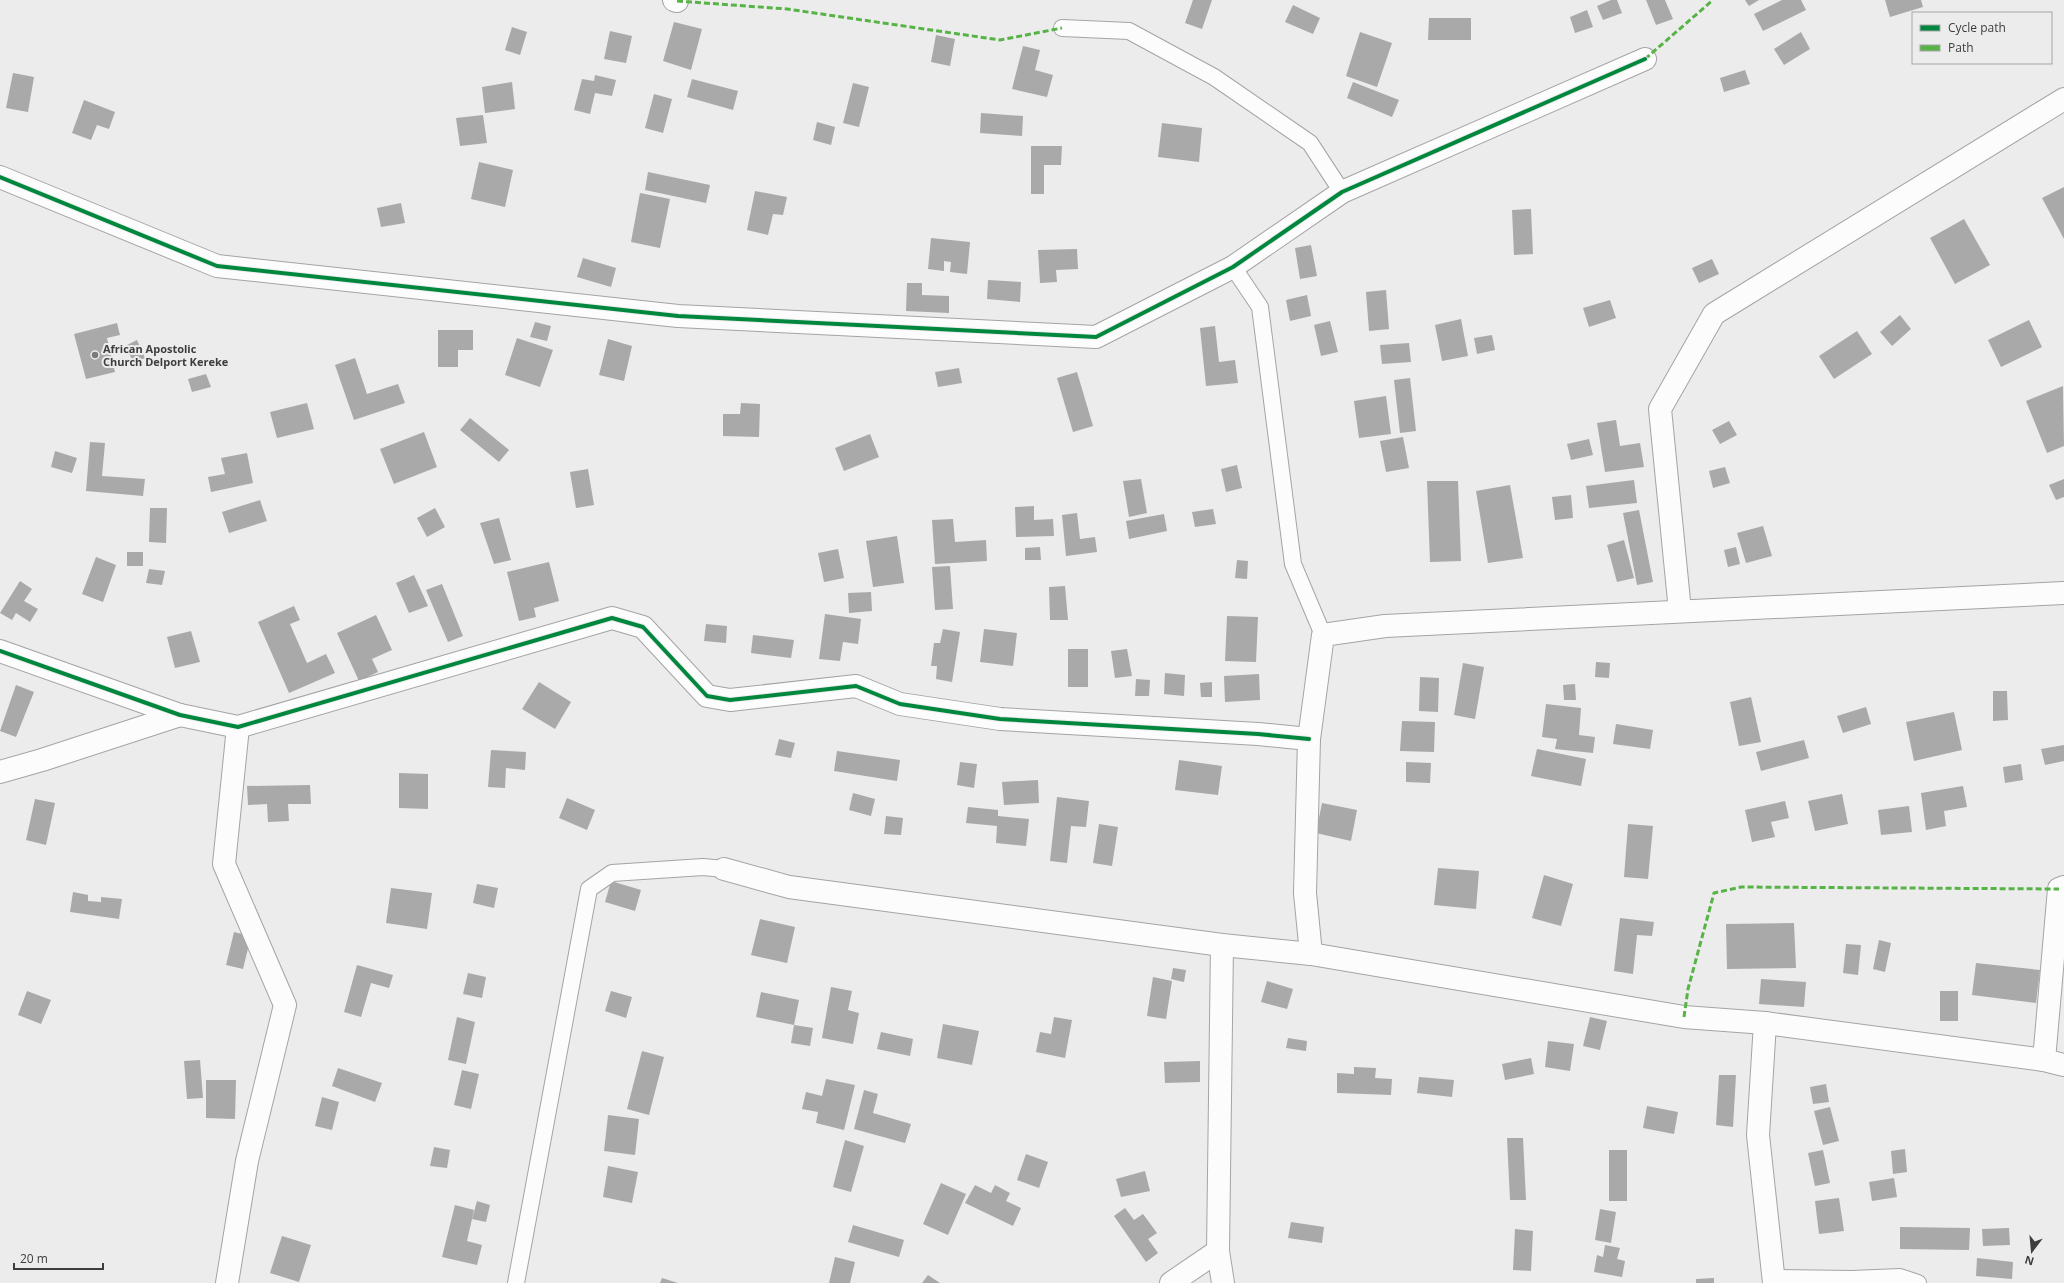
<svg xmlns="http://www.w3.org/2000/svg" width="2064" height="1283" font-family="'Open Sans',sans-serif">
  <rect width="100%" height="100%" fill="#ececed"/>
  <g fill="#a9a9aa">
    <path d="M1193,0H1212L1202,29L1185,23Z"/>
    <path d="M1611,0H1617L1622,13L1603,20L1597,6Z"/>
    <path d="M1646,0H1665L1673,19L1656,25Z"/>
    <path d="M1745,0H1759L1749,6Z"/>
    <path d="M1782,0H1801L1806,10L1763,31L1754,14Z"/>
    <path d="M1885,0H1921L1923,7L1890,17Z"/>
    <path d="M1293,5L1320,18L1313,34L1285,22Z"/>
    <path d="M1587,10L1593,27L1575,33L1570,17Z"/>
    <path d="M1429,18H1471V40H1428Z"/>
    <path d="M674,22L702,29L691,70L663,61Z"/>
    <path d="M512,27L527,32L520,55L505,50Z"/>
    <path d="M610,31L632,36L626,63L604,59Z"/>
    <path d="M1360,32L1392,43L1377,87L1346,76Z"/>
    <path d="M1801,32L1810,49L1784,65L1774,49Z"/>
    <path d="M936,35L955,39L950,66L931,62Z"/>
    <path d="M1023,46L1040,50L1035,70L1053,75L1047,97L1012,89Z"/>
    <path d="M1745,70L1750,84L1724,92L1720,78Z"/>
    <path d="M13,73L34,77L28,112L6,108Z"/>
    <path d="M595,75L616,80L612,96L595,93L590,114L574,110L582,79L594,81Z"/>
    <path d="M692,79L738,91L733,110L687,97Z"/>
    <path d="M512,82L515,109L485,113L482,87Z"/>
    <path d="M1353,82L1399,100L1392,117L1347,98Z"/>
    <path d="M853,83L869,87L859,127L843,123Z"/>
    <path d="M654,94L672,99L663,133L645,128Z"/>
    <path d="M84,100L115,112L109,129L97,125L91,140L72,133Z"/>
    <path d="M981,113L1023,116L1022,136L980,133Z"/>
    <path d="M483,115L487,143L460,146L456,118Z"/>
    <path d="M817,122L835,127L831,145L813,140Z"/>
    <path d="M1162,123L1202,128L1199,162L1158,157Z"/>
    <path d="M1031,146H1062L1061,165H1044V194H1031Z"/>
    <path d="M479,162L513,170L505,207L471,199Z"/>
    <path d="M648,172L710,185L706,203L645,190Z"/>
    <path d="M2064,187V239L2042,198Z"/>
    <path d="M755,191L787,197L783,215L773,214L768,235L747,230Z"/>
    <path d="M640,193L670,199L660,248L631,242Z"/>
    <path d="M401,203L405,223L381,227L377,208Z"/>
    <path d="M1531,209L1533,254L1514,255L1512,210Z"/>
    <path d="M1964,219L1990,265L1955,284L1930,238Z"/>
    <path d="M931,238L970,242L967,274L950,272L951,262L944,261V271L928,269Z"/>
    <path d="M1311,245L1317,276L1300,279L1295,248Z"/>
    <path d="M1077,249L1078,269L1056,270L1057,282L1040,283L1038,250Z"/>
    <path d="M583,258L616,268L611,287L577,277Z"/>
    <path d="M1712,259L1719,274L1699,283L1692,268Z"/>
    <path d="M988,280L1021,282L1020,302L987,299Z"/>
    <path d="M907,283H922V295L949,296V313L906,311Z"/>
    <path d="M1386,290L1389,329L1369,331L1366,292Z"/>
    <path d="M1307,295L1311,316L1290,321L1286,300Z"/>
    <path d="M1610,300L1616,318L1589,327L1583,308Z"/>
    <path d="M1900,315L1911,329L1892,346L1880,332Z"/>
    <path d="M1461,319L1468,356L1442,361L1435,325Z"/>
    <path d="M2029,320L2042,347L2001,367L1988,340Z"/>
    <path d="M1330,321L1338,352L1321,356L1314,325Z"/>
    <path d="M535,322L551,326L547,341L530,337Z"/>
    <path d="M117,323L120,335L107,338L115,372L86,379L74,334Z"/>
    <path d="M1215,326L1219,362L1235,360L1238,383L1206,386L1200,328Z"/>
    <path d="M438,330H473V350H458V367H438Z"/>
    <path d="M1857,331L1872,354L1834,379L1819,356Z"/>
    <path d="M1492,335L1495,350L1477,354L1474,338Z"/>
    <path d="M517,338L553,350L540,387L505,375Z"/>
    <path d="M608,339L632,346L624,381L599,375Z"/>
    <path d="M137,340L145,358L134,363L125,346Z"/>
    <path d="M1409,343L1411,362L1382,364L1380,345Z"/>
    <path d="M355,358L367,394L398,384L405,403L354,420L335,365Z"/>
    <path d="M959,368L962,383L938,387L935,372Z"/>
    <path d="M1077,372L1093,426L1073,432L1057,378Z"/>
    <path d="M206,374L211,387L192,392L188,379Z"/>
    <path d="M1410,378L1416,431L1400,433L1394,380Z"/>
    <path d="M2063,386L2064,446L2047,453L2026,401Z"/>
    <path d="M1386,396L1391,434L1359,438L1354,401Z"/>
    <path d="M307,403L314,429L277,438L270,412Z"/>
    <path d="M741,403L760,404L759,437L723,436V414H740Z"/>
    <path d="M470,418L509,450L499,462L460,430Z"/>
    <path d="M1616,420L1620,446L1640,443L1644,467L1605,472L1597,423Z"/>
    <path d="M1729,421L1737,435L1720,444L1712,430Z"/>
    <path d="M424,432L437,467L394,484L380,449Z"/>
    <path d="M870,434L879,457L844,471L835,448Z"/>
    <path d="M1403,437L1409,468L1386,472L1380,441Z"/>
    <path d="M1589,439L1593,455L1571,460L1567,444Z"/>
    <path d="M90,442L105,443L102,476L145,479L143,496L86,491Z"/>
    <path d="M55,451L77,458L72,473L51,467Z"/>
    <path d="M247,453L253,483L211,492L208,477L225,474L221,458Z"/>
    <path d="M1237,465L1242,488L1226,492L1221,469Z"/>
    <path d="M1725,467L1730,483L1713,488L1709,471Z"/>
    <path d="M588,469L594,505L576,508L570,472Z"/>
    <path d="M1141,479L1147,513L1129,517L1123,481Z"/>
    <path d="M2064,479V497L2056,500L2049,485Z"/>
    <path d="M1634,480L1637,503L1589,508L1586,486Z"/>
    <path d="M1427,481H1458L1461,561L1430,562Z"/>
    <path d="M1510,485L1523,558L1488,563L1476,491Z"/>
    <path d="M1571,495L1573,518L1555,520L1552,497Z"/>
    <path d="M260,500L267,521L229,533L222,512Z"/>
    <path d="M1034,506V520L1053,519L1054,536L1016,537L1015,507Z"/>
    <path d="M150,508H167L166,543L149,542Z"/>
    <path d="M435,508L445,527L427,537L417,518Z"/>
    <path d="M1213,509L1216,524L1195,527L1192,512Z"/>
    <path d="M1639,510L1653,582L1637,585L1623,513Z"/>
    <path d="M1077,513L1080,539L1095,537L1097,552L1066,556L1062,515Z"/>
    <path d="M1164,514L1167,531L1129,539L1126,521Z"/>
    <path d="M499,518L511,560L494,564L480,523Z"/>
    <path d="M953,519L955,542L986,540L987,561L935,564L932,520Z"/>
    <path d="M1763,526L1772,556L1746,563L1737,533Z"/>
    <path d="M897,536L904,583L873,587L866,541Z"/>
    <path d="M1624,540L1634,578L1617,582L1607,545Z"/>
    <path d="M1040,547L1041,560H1025V548Z"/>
    <path d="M1736,547L1740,564L1728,567L1724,550Z"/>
    <path d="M838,549L844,578L824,582L818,553Z"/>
    <rect x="127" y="552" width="16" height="14"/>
    <path d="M96,557L116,565L103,602L82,594Z"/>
    <path d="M1237,560L1248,561L1247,579L1235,578Z"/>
    <path d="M549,562L559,601L534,608L536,617L519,621L507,572Z"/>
    <path d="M950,566L953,609L935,610L932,567Z"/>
    <path d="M149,569L165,571L162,585L146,583Z"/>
    <path d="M414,575L428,606L409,613L396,583Z"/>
    <path d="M20,581L32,589L24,601L38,609L30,622L16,613L12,620L0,613Z"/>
    <path d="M442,584L463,636L448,642L426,590Z"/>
    <path d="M1065,586L1068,620H1050L1049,587Z"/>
    <path d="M871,592L872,611L849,613L848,593Z"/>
    <path d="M294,606L300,620L290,624L307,663L326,654L335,673L289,693L258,622Z"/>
    <path d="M825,614L861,619L858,644L843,642L840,661L819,659Z"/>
    <path d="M376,615L392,650L372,659L378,672L359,681L337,633Z"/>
    <path d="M1227,616L1258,617L1256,662L1225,661Z"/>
    <path d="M706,624L727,626L726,643L704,641Z"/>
    <path d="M943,629L960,632L952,682L936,679L937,666H931L934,643H940Z"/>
    <path d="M984,629L1017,633L1013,666L980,662Z"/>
    <path d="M191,631L200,662L175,668L167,637Z"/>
    <path d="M753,635L794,640L791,658L751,653Z"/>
    <rect x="1068" y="649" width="20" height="38"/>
    <path d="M1127,649L1132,676L1115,678L1111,651Z"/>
    <path d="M1596,662L1610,663L1609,678L1595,677Z"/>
    <path d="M1463,663L1484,667L1475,719L1454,715Z"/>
    <path d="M1165,673L1185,675L1184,696L1164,694Z"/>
    <path d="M1259,674L1260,700L1225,702L1224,676Z"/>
    <path d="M1420,677L1439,678L1438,712L1419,711Z"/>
    <path d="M1136,679L1150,680L1149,696H1135Z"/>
    <path d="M539,682L571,702L555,729L522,709Z"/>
    <path d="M1212,682V697H1201L1200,683Z"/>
    <path d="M1575,684L1576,700H1564L1563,685Z"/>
    <path d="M16,685L34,692L16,737L0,731Z"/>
    <path d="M1993,691H2007L2008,720L1993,721Z"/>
    <path d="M1751,697L1761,742L1739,746L1730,702Z"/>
    <path d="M1546,704L1581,708L1579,735L1595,737L1593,753L1555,749L1557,739L1542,737Z"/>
    <path d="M1866,707L1871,724L1843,733L1837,716Z"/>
    <path d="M1954,712L1962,750L1914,761L1906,722Z"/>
    <path d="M1402,721L1435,722L1434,752L1400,751Z"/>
    <path d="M1616,724L1653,730L1650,749L1613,744Z"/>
    <path d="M779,739L795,743L791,758L775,755Z"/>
    <path d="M1804,740L1809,758L1761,771L1756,752Z"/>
    <path d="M2064,745V761L2045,765L2041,749Z"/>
    <path d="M1537,749L1586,759L1581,786L1531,776Z"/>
    <path d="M491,750L526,752L525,770L506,768L505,788L488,787Z"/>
    <path d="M837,751L900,760L897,781L834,771Z"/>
    <path d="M1179,760L1222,766L1218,795L1175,790Z"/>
    <path d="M960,762L977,764L974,788L957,785Z"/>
    <path d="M1406,762L1431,763L1430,783L1406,782Z"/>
    <path d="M2021,764L2023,780L2005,783L2003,767Z"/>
    <path d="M399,773L428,774V809L399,808Z"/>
    <path d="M1038,780L1039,803L1004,805L1002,782Z"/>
    <path d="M310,785L311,804H288L289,821L268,822L267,804L248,805L247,786Z"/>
    <path d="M1963,786L1967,807L1944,811L1946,826L1926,830L1921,793Z"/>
    <path d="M853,793L875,799L871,816L849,810Z"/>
    <path d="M1842,794L1848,824L1815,831L1808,801Z"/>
    <path d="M1057,797L1089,801L1086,827L1071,826L1067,863L1050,861Z"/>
    <path d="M567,798L595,810L587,830L559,818Z"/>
    <path d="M35,799L55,803L46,845L26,840Z"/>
    <path d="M1785,801L1789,818L1771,822L1775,837L1752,842L1745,810Z"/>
    <path d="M1322,803L1357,810L1351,841L1316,833Z"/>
    <path d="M1909,806L1912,832L1881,835L1878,810Z"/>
    <path d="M968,807L998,810V816L1029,819L1026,846L996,843L997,826L966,823Z"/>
    <path d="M886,816L903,818L901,835L884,834Z"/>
    <path d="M1099,824L1118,827L1112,866L1093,863Z"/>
    <path d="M1628,824L1653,826L1648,879L1624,877Z"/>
    <path d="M1438,868L1479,871L1476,909L1434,905Z"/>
    <path d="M1544,875L1573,884L1561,926L1532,918Z"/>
    <path d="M611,881L641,890L635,911L605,902Z"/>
    <path d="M477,884L498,888L494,908L473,903Z"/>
    <path d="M391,888L432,893L427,929L386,923Z"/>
    <path d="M73,892L88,895V901L101,902V897L122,899L119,919L70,912Z"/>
    <path d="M1620,918L1654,922L1652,936L1637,935L1633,974L1614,971Z"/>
    <path d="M760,919L795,927L787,963L751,955Z"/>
    <path d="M1794,923L1796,968L1727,969L1726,924Z"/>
    <path d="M234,932L251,936L243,969L226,965Z"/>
    <path d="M1879,940L1891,943L1885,972L1873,969Z"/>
    <path d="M1846,944L1861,945L1858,975L1843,973Z"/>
    <path d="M1976,963L2040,970L2036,1003L1972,995Z"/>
    <path d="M357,965L393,975L389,988L371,983L361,1017L344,1012Z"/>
    <path d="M1173,968L1186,970L1184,982L1171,979Z"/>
    <path d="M468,973L486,977L482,998L463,994Z"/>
    <path d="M1153,977L1172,981L1166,1019L1147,1016Z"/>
    <path d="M1761,979L1806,982L1804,1007L1759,1004Z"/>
    <path d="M1267,981L1293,989L1287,1009L1261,1002Z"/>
    <path d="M831,987L852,991L848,1010L859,1013L853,1044L822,1038Z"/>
    <path d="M27,991L51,1000L41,1024L18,1015Z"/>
    <path d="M611,991L632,997L626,1018L605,1011Z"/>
    <rect x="1940" y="991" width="18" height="30"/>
    <path d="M761,992L799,1000L794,1025L756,1017Z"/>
    <path d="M457,1017L475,1022L466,1064L448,1060Z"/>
    <path d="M1054,1017L1072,1020L1065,1058L1036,1052L1040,1032L1051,1034Z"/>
    <path d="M1590,1017L1607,1021L1600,1050L1583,1046Z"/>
    <path d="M943,1024L979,1031L972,1065L937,1058Z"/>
    <path d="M794,1025L813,1028L810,1046L791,1043Z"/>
    <path d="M881,1032L913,1039L910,1056L877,1049Z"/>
    <path d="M1288,1038L1307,1041L1306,1051L1286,1048Z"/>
    <path d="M1548,1041L1574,1044L1570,1071L1545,1067Z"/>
    <path d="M642,1051L664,1057L649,1115L627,1109Z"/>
    <path d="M1531,1058L1534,1074L1505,1080L1502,1064Z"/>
    <path d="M200,1060L203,1098L187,1099L184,1061Z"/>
    <path d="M1200,1061V1082L1165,1083L1164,1062Z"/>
    <path d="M1354,1067L1376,1068L1375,1078L1392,1079L1391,1095L1337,1093V1073L1354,1074Z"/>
    <path d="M338,1068L382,1083L375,1102L332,1086Z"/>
    <path d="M462,1070L479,1074L471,1109L454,1105Z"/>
    <path d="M1719,1075H1736L1733,1127L1716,1125Z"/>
    <path d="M1419,1077L1454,1080L1452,1097L1417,1093Z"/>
    <path d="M826,1079L855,1085L844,1130L816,1123L818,1112L802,1109L806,1092L822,1096Z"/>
    <path d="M206,1080H236L235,1119L206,1118Z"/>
    <path d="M1826,1084L1829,1102L1813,1104L1810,1087Z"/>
    <path d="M864,1090L878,1094L873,1113L911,1124L905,1143L854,1129Z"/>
    <path d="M322,1097L339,1102L332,1130L315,1126Z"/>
    <path d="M1647,1106L1678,1112L1674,1134L1643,1128Z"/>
    <path d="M1830,1107L1839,1141L1823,1145L1814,1111Z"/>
    <path d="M608,1115L639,1119L635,1155L604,1151Z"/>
    <path d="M1507,1138H1523L1526,1200H1510Z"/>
    <path d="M845,1140L864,1146L851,1192L833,1187Z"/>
    <path d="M434,1147L450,1150L447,1168L430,1166Z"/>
    <path d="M1905,1149L1907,1172L1893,1174L1891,1151Z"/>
    <rect x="1609" y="1150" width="18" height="51"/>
    <path d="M1823,1150L1830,1183L1815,1186L1808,1153Z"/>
    <path d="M1026,1154L1048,1162L1039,1188L1017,1180Z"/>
    <path d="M608,1166L638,1172L632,1203L603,1197Z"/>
    <path d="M1145,1171L1150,1191L1121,1197L1116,1179Z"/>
    <path d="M1894,1178L1897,1197L1872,1201L1869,1182Z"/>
    <path d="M941,1183L966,1194L948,1235L923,1224Z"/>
    <path d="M975,1185L991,1193L995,1185L1010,1193L1006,1201L1021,1208L1013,1226L965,1203Z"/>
    <path d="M1839,1198L1844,1231L1819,1234L1815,1201Z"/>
    <path d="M477,1201L490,1205L486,1222L472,1219Z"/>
    <path d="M455,1205L474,1210L467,1241L482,1245L477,1265L442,1257Z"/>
    <path d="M1125,1208L1134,1220L1143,1214L1157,1233L1148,1239L1158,1253L1146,1262L1114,1216Z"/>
    <path d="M1600,1209L1616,1212L1611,1243L1595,1240Z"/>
    <path d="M1291,1222L1324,1227L1322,1243L1288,1238Z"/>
    <path d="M853,1225L904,1240L899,1257L848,1242Z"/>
    <path d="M1900,1227L1970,1228L1969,1250L1900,1249Z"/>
    <path d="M2009,1228L2010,1245L1983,1246L1982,1229Z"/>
    <path d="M1515,1229L1533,1231L1531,1271L1513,1270Z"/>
    <path d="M282,1236L311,1245L299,1282L270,1273Z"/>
    <path d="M1605,1245L1620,1248L1617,1259L1625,1261L1622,1277L1594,1272L1597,1255L1603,1257Z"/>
    <path d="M835,1257L855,1262L850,1283H829Z"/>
    <path d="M1977,1258L2013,1262L2012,1279L1976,1276Z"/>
    <path d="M928,1275L940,1283H922Z"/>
    <path d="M662,1278L678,1283H660Z"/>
    <path d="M1714,1278V1283H1696V1279Z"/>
  </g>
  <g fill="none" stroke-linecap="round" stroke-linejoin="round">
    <g stroke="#a4a4a5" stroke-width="18">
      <g id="service">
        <path d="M1062,28L1129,31L1214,77L1310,143L1342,192"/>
        <path d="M1233,267L1260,307L1293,564L1323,635"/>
        <path d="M1773,1278L1852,1279L1900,1277L1918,1283"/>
        <path d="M516,1283L589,889L612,873L703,867L724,869"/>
      </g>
    </g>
    <g stroke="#a4a4a5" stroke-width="24">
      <g id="minor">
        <path d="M674,0L677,1"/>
        <path d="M0,177L217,266L678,316L1096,337L1233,267L1342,192L1645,59"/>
        <path d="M1680,611L1660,409L1714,314L2064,99"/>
        <path d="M0,651L180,715L238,727L612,618L643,627L707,696L730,700L856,686L900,704L1000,719L1258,734L1309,739"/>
        <path d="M0,772L42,760L180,715"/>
        <path d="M724,869L789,887L1222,945L1311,954L1684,1017L1765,1023L2044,1060L2064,1065"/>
        <path d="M1222,945L1218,1251L1223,1283"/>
        <path d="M1311,954L1305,893L1309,739L1323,635L1385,626L2064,593"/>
        <path d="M1765,1023L1758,1135L1774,1283"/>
        <path d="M2044,1060L2059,889L2064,887"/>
        <path d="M227,1283L247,1161L285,1005L224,864L238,727"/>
        <path d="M1171,1283L1218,1251"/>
      </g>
    </g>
    <use href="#service" stroke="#fcfcfc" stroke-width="16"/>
    <use href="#minor" stroke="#fcfcfc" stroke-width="22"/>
    <g stroke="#57b346" stroke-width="3" stroke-dasharray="6 3" stroke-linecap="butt">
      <path d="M677,1L787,9L1000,40L1062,28"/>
      <path d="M1645,59L1713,0"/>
      <path d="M1684,1017L1688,989L1714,893L1741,887L2059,889"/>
    </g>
    <g stroke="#ececed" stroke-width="6">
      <g id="cycleway">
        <path d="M0,177L217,266L678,316L1096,337L1233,267L1342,192L1645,59"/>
        <path d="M0,651L180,715L238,727L612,618L643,627L707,696L730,700L856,686L900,704L1000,719L1258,734L1309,739"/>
      </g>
    </g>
    <use href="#cycleway" stroke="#00873e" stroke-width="4"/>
  </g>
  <circle fill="#7a7a7b" stroke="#ececed" stroke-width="1.5" cx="95" cy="355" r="4"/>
  <g text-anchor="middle" stroke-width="4" stroke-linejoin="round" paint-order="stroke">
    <g font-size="11" font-weight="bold" fill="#3d3d3d" stroke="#ececed" text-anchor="start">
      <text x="103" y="353">African Apostolic<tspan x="103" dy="13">Church Delport Kereke</tspan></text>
    </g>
  </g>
  <rect x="1912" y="12" width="140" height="52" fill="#ececed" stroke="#a6a6a7"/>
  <rect x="1920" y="25" width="20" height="6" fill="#00873e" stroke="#a6a6a7"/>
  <text x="1948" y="32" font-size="12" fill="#3d3d3d">Cycle path</text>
  <rect x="1920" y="45" width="20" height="6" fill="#57b346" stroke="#a6a6a7"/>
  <text x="1948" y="52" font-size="12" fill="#3d3d3d">Path</text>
  <g transform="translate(2032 1251) rotate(196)" stroke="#ececed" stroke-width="3" paint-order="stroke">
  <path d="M0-3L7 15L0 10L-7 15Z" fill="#3d3d3d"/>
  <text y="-6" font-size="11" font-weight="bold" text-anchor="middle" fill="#3d3d3d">N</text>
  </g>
  <path d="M14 1263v6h89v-6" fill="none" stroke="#3d3d3d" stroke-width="2"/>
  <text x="20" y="1263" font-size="12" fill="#3d3d3d" stroke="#ececed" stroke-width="3" paint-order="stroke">20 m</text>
</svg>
